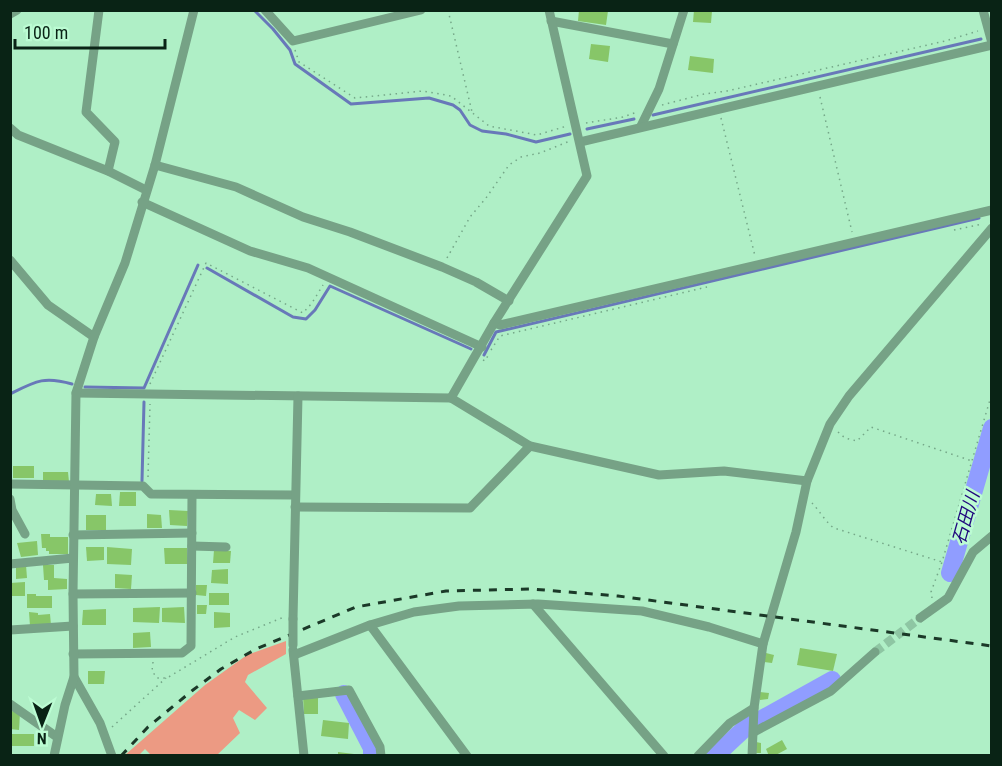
<svg xmlns="http://www.w3.org/2000/svg" width="1002" height="766" font-family="'Roboto Condensed','Noto Sans JP',sans-serif">
  <rect width="100%" height="100%" fill="#afefc6"/>
  <path fill="#ec9a83" d="M286,641V654L248,675L245,682L267,708L255,720L239,710L233,718L240,733L217,755H151L145,749L139,755H125L205,685L247,655Z"/>
  <g fill="none" stroke-linecap="round" stroke-linejoin="round">
    <g stroke="#6878b9" stroke-width="3">
      <path d="M254,10L273,29L290,50L295,64L351,104L429,98L453,105L460,110L470,125L482,131L506,134L536,142L570,134"/>
      <path d="M653,115L981,39"/>
      <path d="M587,129L634,119"/>
      <path d="M207,268L293,317L306,319L315,310L330,286L471,349"/>
      <path d="M484,355L496,332L979,218"/>
      <path d="M85,387L144,388L198,265"/>
      <path d="M10,394C36,381 44,376 72,384"/>
      <path d="M142,481L144,402"/>
    </g>
    <g stroke="#909dff" stroke-width="18">
      <path d="M950,573L992,428"/>
      <path d="M344,694L372,748V756"/>
      <path d="M715,756L744,729L832,680"/>
    </g>
  </g>
  <g fill="#87c668">
    <path d="M579,10L608,11L606,25L578,21Z"/>
    <path d="M694,10L712,11L711,23L693,22Z"/>
    <path d="M591,44L610,46L608,62L589,59Z"/>
    <path d="M690,56L714,59L713,73L688,70Z"/>
    <rect x="13" y="466" width="21" height="12"/>
    <path d="M43,472H68L69,482H43Z"/>
    <path d="M120,492H136V506H119Z"/>
    <path d="M96,494H111L112,506L95,505Z"/>
    <path d="M169,510L188,511L187,526L170,525Z"/>
    <path d="M147,514L161,515L162,528H147Z"/>
    <rect x="86" y="515" width="20" height="15"/>
    <path d="M41,534H50V537H68V554H49V551H46V548H42Z"/>
    <path d="M37,541L38,555L21,557L17,543Z"/>
    <path d="M86,547H104V560L87,561Z"/>
    <path d="M107,547L132,549L131,565L107,564Z"/>
    <path d="M164,548H187L188,564H165Z"/>
    <path d="M214,550L231,551L230,563H213Z"/>
    <path d="M26,565L27,578L16,579V566Z"/>
    <path d="M43,565H54V578L67,579V589L48,590V580H44Z"/>
    <path d="M228,569V584L211,583L212,570Z"/>
    <path d="M115,574L132,575L131,589L115,588Z"/>
    <path d="M25,582V596H10V583Z"/>
    <path d="M196,585H207L206,596L196,595Z"/>
    <rect x="209" y="593" width="20" height="12"/>
    <path d="M27,594H36V596H52V608H27Z"/>
    <path d="M197,605H207L206,614H197Z"/>
    <path d="M160,607L159,623L133,622V608Z"/>
    <path d="M184,607L185,623L162,622V608Z"/>
    <path d="M106,609V625H82L83,610Z"/>
    <path d="M29,612L38,613V615L50,614L51,625L30,626Z"/>
    <path d="M214,612L230,613V627L214,628Z"/>
    <path d="M150,632L151,647L133,648V633Z"/>
    <path d="M800,648L837,654L833,671L797,665Z"/>
    <path d="M766,653L774,655L772,663L764,662Z"/>
    <path d="M88,671H105L104,684H88Z"/>
    <path d="M760,692L769,693L768,699L760,700Z"/>
    <path d="M318,695V714H304L303,696Z"/>
    <path d="M12,711L20,713L19,730L10,729Z"/>
    <path d="M323,720L349,723L348,739L321,736Z"/>
    <rect x="12" y="734" width="22" height="12"/>
    <path d="M782,740L787,749L774,756H769L766,749Z"/>
    <path d="M756,742L761,743V753H755Z"/>
    <path d="M338,752L354,754V756H338Z"/>
  </g>
  <g fill="none" stroke-linecap="round" stroke-linejoin="round">
    <path stroke="#8ec6a3" stroke-width="9" stroke-dasharray="9 4.5" stroke-linecap="butt" d="M875,652L920,618"/>
    <g stroke="#75a788" stroke-width="1.5" stroke-dasharray="1.5 4.5" stroke-linecap="butt">
      <path d="M448,10L472,112"/>
      <path d="M295,50L299,62L355,98L423,91L451,96L489,126L537,135L567,126"/>
      <path d="M820,97L852,232"/>
      <path d="M662,105L704,94L727,91L945,41L978,31"/>
      <path d="M721,118L755,256"/>
      <path d="M586,123L623,117L637,112"/>
      <path d="M954,230L982,224"/>
      <path d="M447,258L470,217L486,198L509,165L521,157L540,153L570,141"/>
      <path d="M491,350L500,336L707,287"/>
      <path d="M483,360L485,361L489,354"/>
      <path d="M150,384L206,263L303,313L312,303L323,285"/>
      <path d="M838,432L845,438L857,441L871,427L972,461"/>
      <path d="M148,477L150,404"/>
      <path d="M812,503C819,510 827,524 834,528L942,562"/>
      <path d="M932,598L931,592L942,562L992,393"/>
      <path d="M153,662L152,671L157,678H167L235,637L284,617"/>
      <path d="M112,727L166,678"/>
    </g>
    <g stroke="#76a286" stroke-width="9">
      <path d="M99,10L86,112L115,142L108,171"/>
      <path d="M265,10L293,41L421,10"/>
      <path d="M983,10L992,43"/>
      <path d="M10,14L17,10"/>
      <path d="M551,21L673,44"/>
      <path d="M641,126L659,89L684,10"/>
      <path d="M10,128L18,135L108,171L146,190"/>
      <path d="M580,142L992,45"/>
      <path d="M155,165L236,187L303,217L350,232L442,267L476,282L509,301"/>
      <path d="M142,202L250,251L308,268L482,347"/>
      <path d="M10,260L48,305L94,337"/>
      <path d="M494,323L500,325L992,210"/>
      <path d="M76,393L451,398L530,446L659,475L724,471L807,481"/>
      <path d="M451,398L494,323L587,176L549,10"/>
      <path d="M10,484L143,486L151,494L295,495"/>
      <path d="M10,499L12,510L25,534"/>
      <path d="M295,507L470,508L530,446"/>
      <path d="M73,535L192,533"/>
      <path d="M192,546L226,547"/>
      <path d="M10,564L73,558"/>
      <path d="M73,594L192,593"/>
      <path d="M533,604L664,756"/>
      <path d="M920,618L948,598L973,552L992,536"/>
      <path d="M293,619L298,396"/>
      <path d="M370,625L414,612L459,606L538,604L642,611L709,627L763,644"/>
      <path d="M10,630L73,626"/>
      <path d="M293,650L304,756"/>
      <path d="M73,654L182,653L191,646L192,495"/>
      <path d="M294,655L370,625L467,756"/>
      <path d="M74,677L100,723L112,756"/>
      <path d="M298,696L349,690L380,747L381,756"/>
      <path d="M10,704L57,737"/>
      <path d="M754,708L763,644L796,532L807,481L830,424L849,396L992,228"/>
      <path d="M754,732L831,691L875,652"/>
      <path d="M54,756L65,705L74,677L73,594L76,393L94,337L125,263L155,165L194,10"/>
      <path d="M698,756L730,723L754,708L752,756"/>
    </g>
    <path stroke="#1b3928" stroke-width="3" stroke-dasharray="8 8" stroke-linecap="butt" d="M121,756L148,727L193,690L221,669L256,649L356,607L446,591L531,589L618,596L992,646"/>
    <path stroke="#76a286" stroke-width="9" d="M293,645V619"/>
  </g>
  <g text-anchor="middle" stroke-width="5" stroke-linejoin="round" paint-order="stroke">
    <g font-size="18" font-style="italic" fill="#20077d" stroke="#bcfcd3">
      <text transform="translate(966 518) rotate(-74)" y="6">石田川</text>
    </g>
  </g>
  <rect width="1002" height="766" fill="none" stroke="#092315" stroke-width="24"/>
  <g transform="translate(42 724) rotate(181)" stroke="#bcfcd3" stroke-width="4.5" paint-order="stroke">
  <path d="M0-4.5L10 22L0 15L-10 22Z" fill="#092315"/>
  <text y="-9" font-size="16" font-weight="bold" text-anchor="middle" fill="#092315">N</text>
  </g>
  <path d="M15 39v9h150v-9" fill="none" stroke="#092315" stroke-width="3"/>
  <text x="24" y="39" font-size="18" fill="#092315" stroke="#bcfcd3" stroke-width="4.5" paint-order="stroke">100 m</text>
</svg>
